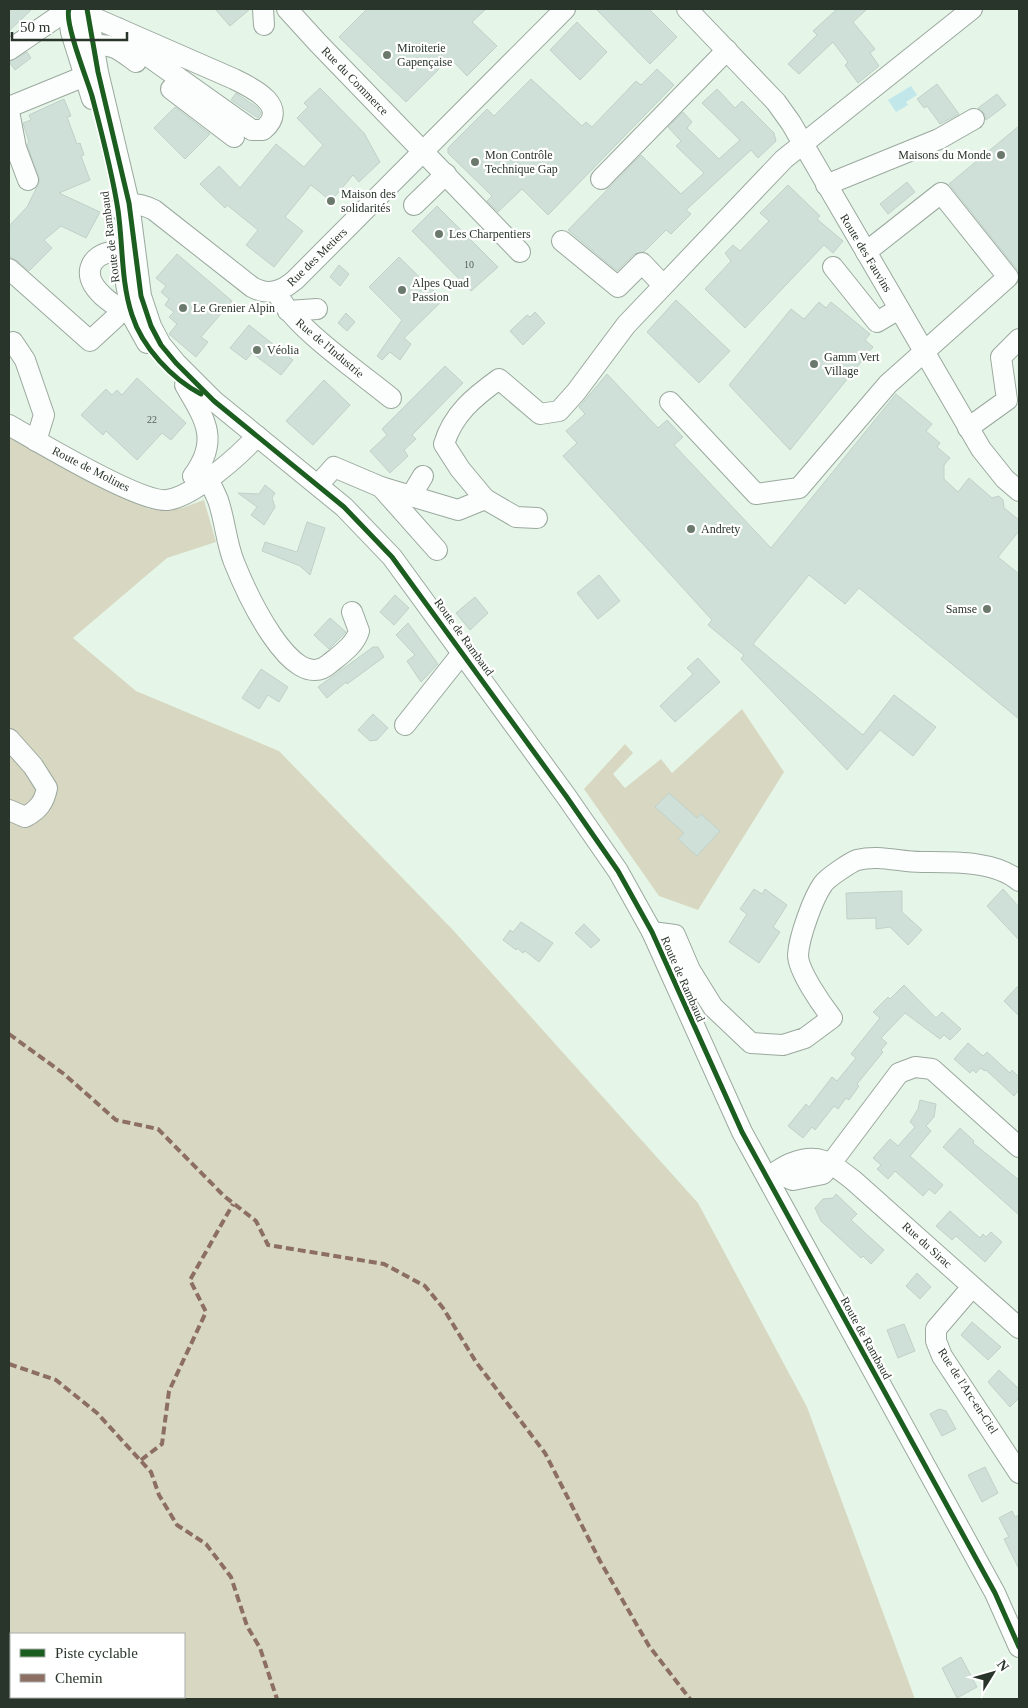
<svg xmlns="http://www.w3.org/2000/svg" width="1028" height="1708" font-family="Georgia,serif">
  <rect width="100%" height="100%" fill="#e5f6e8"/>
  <g fill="#d8d8c2" fill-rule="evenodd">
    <path d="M9,436L149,509L182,508L204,500L216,542L167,558L73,638L136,691L279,751L453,930L698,1203L807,1407L915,1699H9ZM11,1634H184V1697H11Z"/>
    <path d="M742,709L784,772L698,910L659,896L584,789L625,744L633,753L613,774L625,788L661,759L672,773Z"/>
  </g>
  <path fill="#c1e7eb" d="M911,86L917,95L906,102L908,105L896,112L888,100Z"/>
  <g fill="#cfe0d8" stroke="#c1d1c9">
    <path d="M9,9H32L9,31Z"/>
    <path d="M215,9H250L230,26Z"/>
    <path d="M367,9H486L472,22L497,46L467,76L450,58L406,102L339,37Z"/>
    <path d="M596,9H649L677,37L650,64Z"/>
    <path d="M837,9H867L853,22L875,49L870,53L879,66L858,83L845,65L848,62L833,42L799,74L788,64L817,35L813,31Z"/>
    <path d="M577,22L607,52L580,80L550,50Z"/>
    <path d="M27,52L31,58L15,70L9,62Z"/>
    <path d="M657,69L674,85L548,215L522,189L498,212L487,201L492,196L448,153V148L487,109L494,116L531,79L582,126L586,122L592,127L636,81L641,85Z"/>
    <path d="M937,84L959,114L940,124L927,106L924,108L917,99Z"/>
    <path d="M320,88L364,133L380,162L359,182L353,175L331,201L311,185L285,217L303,231L274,267L246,245L258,230L227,205L225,208L200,184L219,166L240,188L276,144L304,167L323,145L297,118L308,107L304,103Z"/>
    <path d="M717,89L735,108L742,101L774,133L776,141L758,158L751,150L686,210L691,214L671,234L666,230L644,252L634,254L617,271L568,230L641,155L681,194L704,173L676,146L681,141L668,127L683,112L692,122L687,128L719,159L740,140L702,103Z"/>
    <path d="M236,93L258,108L261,113L258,118L231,100Z"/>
    <path d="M997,94L1006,105L986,120L984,113L978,108Z"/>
    <path d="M64,99L71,116L67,117L77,144L80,143L84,155L81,156L90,180L59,193L100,212L86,238L61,226L44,240L52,248L29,271L16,260L9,257V226L27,207L40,181L27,145L29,142L23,123L31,120L29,115Z"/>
    <path d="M175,107L210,134L185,159L154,128Z"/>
    <path d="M1019,126V272L949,184Z"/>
    <path d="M907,182L915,192L888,214L880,204Z"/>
    <path d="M788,185L820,216L817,219L843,241L833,253L824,245L745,328L705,289L731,261L725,253L733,245L740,251L769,221L760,213Z"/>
    <path d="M437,206L498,267L471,291L412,231Z"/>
    <path d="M177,254L232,301L201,337L208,342L196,357L169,334L177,324L169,317L174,312L165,305L169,299L161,292L166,286L156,278Z"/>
    <path d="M399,257L443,300L404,338L411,344L400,360L390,352L382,360L377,356L402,320L369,287Z"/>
    <path d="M339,265L349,274L340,286L330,277Z"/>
    <path d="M676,300L730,351L699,383L647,332Z"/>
    <path d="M819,302L826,308L831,302L870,334L865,340L873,347L790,450L729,385L791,309L804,319Z"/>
    <path d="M535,312L545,323L523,345L510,331L527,315L530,317Z"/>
    <path d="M346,313L355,322L347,331L338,323Z"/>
    <path d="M249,325L293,360L281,375L252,353L246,360L230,348Z"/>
    <path d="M445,366L463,383L412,435L416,439L404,450L408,456L390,473L370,451L387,435L382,429Z"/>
    <path d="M607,374L658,428L667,420L683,437L674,445L771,548L896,394L932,424L926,431L940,443L937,447L950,458L944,465V479L958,492L969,478L992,498L999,496L1003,500L1004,508L1019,520V531L998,557L1019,574V719L859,588L845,604L809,575L753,644L863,735L894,695L936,727L913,756L880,730L847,770L741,659L744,655L708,625L712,620L563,456L577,443L566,431L585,414L579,407Z"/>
    <path d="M137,378L186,423L171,440L162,433L137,460L106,431L103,435L81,415L106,389L112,395L117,390L122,395Z"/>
    <path d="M324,380L350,405L313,445L286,421Z"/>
    <path d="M265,485L275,493L272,498L275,507L264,525L251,515L257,507L238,493L259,494Z"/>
    <path d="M307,522L325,528L310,575L300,566L262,551L265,542L297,552Z"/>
    <path d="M599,575L620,601L598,619L577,593Z"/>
    <path d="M395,595L409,608L394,625L380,612Z"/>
    <path d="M475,597L488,613L470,630L456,613Z"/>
    <path d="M330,618L346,632L329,649L314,635Z"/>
    <path d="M408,623L438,664L421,682L407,661L415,655L396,635Z"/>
    <path d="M373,647H378L384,657L347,684L346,682L327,698L318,687Z"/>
    <path d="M698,658L720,682L675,722L660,706L693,674L687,668Z"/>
    <path d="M261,669L288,687L279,702L268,695L259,709L242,698Z"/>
    <path d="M373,714L388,728L377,740L370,741L358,730Z"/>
    <path d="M669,793L697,818L701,814L720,831L697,856L678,839L684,833L655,807Z"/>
    <path d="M754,889L762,894L765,889L787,905L773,927L780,932L759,963L729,942L747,914L740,909Z"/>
    <path d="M1003,889L1019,907V940L987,906Z"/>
    <path d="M902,891V912L922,930L908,945L890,927L876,929V918L847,919L846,893Z"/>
    <path d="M521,922L553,943L539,962L525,951L523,953L517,948L516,950L503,940L510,930L513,932Z"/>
    <path d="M584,924L600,940L591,948L575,933Z"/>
    <path d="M904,985L936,1018L942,1012L961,1029L950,1040L944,1035L940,1039L905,1013L881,1038L887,1043L881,1050L883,1052L857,1084L859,1086L849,1100L846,1098L838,1109L834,1106L815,1130L812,1127L803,1138L788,1126L806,1104L809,1107L832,1077L837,1081L856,1058L851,1054L880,1018L873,1012L888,997L890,999Z"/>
    <path d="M1019,985V1016L1004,1001Z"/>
    <path d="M968,1043L983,1056L987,1052L1010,1073L1012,1070L1019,1077V1090L1014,1096L986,1070L985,1071L980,1068L976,1073L973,1070L970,1073L954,1059Z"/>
    <path d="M920,1100L936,1104L934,1117L926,1126L931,1131L910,1156L943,1185L935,1194L929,1189L923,1196L895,1171L888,1179L877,1169L881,1165L873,1158L890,1139L898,1146L915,1127L910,1122L918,1109Z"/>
    <path d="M960,1128L974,1141L973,1143L1019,1180V1215L943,1147Z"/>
    <path d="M836,1194L857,1214L851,1220L884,1250L871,1264L863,1256L861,1258L821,1221L815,1208L823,1199L833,1198Z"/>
    <path d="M950,1211L980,1238L983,1234L986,1237L991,1232L1002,1242L985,1262L956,1236L952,1240L936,1226Z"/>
    <path d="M917,1273L931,1287L920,1299L906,1286Z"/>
    <path d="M972,1322L1001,1347L988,1360L961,1335Z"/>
    <path d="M904,1324L915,1351L898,1358L887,1330Z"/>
    <path d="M999,1370L1019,1389V1398L1010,1407L988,1382Z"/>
    <path d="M939,1409L946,1411L956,1429L942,1436L930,1414Z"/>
    <path d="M985,1467L998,1493L982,1502L968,1475Z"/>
    <path d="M1012,1511L1015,1517L1019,1515V1569L1004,1539L1009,1537L999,1518Z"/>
    <path d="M961,1657L977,1687L957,1698L942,1668Z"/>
  </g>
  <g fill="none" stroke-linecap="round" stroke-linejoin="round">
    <g stroke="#9ba89e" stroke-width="22">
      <g id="minor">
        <path d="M87,9L98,72L129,203L141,296L151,326L161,345L176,363L214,401L344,507L392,557L566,796L618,871L652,932L742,1132L995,1593L1019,1647"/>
        <path d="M263,9L264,25"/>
        <path d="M287,9L318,43L520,252"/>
        <path d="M687,9L776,102L791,123L981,449L1005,479L1019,491"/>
        <path d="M68,11L71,32L92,99"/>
        <path d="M80,20L90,16L234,79C255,89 290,107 263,130H252L131,44L118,28"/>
        <path d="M93,46C112,42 122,52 136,62"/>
        <path d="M9,50L69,9"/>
        <path d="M171,89L234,137"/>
        <path d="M9,107L85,76"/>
        <path d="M9,111L16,148L28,180"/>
        <path d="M601,179L727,50"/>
        <path d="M826,185L939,139L974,119"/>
        <path d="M414,205L446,174"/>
        <path d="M119,209L124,204C135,203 144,205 154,210L252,287C268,296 281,292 295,280L565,9"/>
        <path d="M562,241L618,287L642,263L663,285"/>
        <path d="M833,267L877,322L899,309"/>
        <path d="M9,269L90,341L115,318L120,308"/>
        <path d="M132,273L128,256C110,244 80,260 93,284C102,299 118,307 132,316"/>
        <path d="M126,284L132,316L147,343"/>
        <path d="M277,292C289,324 362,374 391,398"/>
        <path d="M288,311L317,309"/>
        <path d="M13,342L25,360L44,415L36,441"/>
        <path d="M185,385C205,419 220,440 193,476"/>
        <path d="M670,402L756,494L799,488L888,384L1008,277L941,193L866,252"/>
        <path d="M9,425C37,441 140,503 167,500C193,497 240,455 257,436"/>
        <path d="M968,428L1007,400L1001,357L1019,339"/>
        <path d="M201,466C207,477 213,488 218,500C225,520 226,542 234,562C244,587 292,697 329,664C340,655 355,645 359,631L352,612"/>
        <path d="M318,485L334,467L381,487L437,550"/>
        <path d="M381,487L458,510L485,499L516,517L537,518"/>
        <path d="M411,496L423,476"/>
        <path d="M485,499L460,469L444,444C453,414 474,397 499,379L540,414L559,411L576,392L626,325L784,159L972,9"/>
        <path d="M405,725L463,652"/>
        <path d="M9,739L33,766L47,788C44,803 38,810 25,817L9,810"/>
        <path d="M652,932L675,935L690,970L713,1007L751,1043L783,1045L805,1038L832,1018C822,1005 798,971 798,955C799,937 813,898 823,884C827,878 851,862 857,860C881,854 901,863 925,862C954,862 996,861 1019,881"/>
        <path d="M776,1173L793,1180L823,1174L899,1073L915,1067L932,1069L1019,1147"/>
        <path d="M768,1176C776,1173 783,1166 792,1163C820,1152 832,1164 853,1180L1019,1328"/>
        <path d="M972,1287L936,1329V1341L942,1356L1019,1473"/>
      </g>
    </g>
    <use href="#minor" stroke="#fbfefc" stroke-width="20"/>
    <g stroke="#8d6e63" stroke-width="4" stroke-dasharray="8 4" stroke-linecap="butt">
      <path d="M9,1034L64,1074L116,1120L158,1129L224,1196L256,1221L268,1245L384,1264L425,1286L443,1308L476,1362L545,1453L600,1561L649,1646L690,1699"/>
      <path d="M9,1364L56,1380L97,1413L151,1472L159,1495L177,1525L206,1544L231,1577L247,1626L260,1648L277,1699"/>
      <path d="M141,1460L162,1444L169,1391L206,1312L190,1280L233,1204"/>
    </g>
    <g stroke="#fff" stroke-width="8">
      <g id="cycleway">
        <path d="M69,9C64,22 87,79 92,96C102,134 112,171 118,210C123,245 121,282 132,315C142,347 172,379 201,394"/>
        <path d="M87,9L98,72L129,203L141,296L151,326L161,345L176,363L214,401L344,507L392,557L566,796L618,871L652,932L742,1132L995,1593L1019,1647"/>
      </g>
    </g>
    <use href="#cycleway" stroke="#1b5e20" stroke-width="5"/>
  </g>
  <g fill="#6b796d" stroke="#fff" stroke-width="2">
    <circle cx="387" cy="55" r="5"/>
    <circle cx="1001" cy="155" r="5"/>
    <circle cx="475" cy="162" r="5"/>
    <circle cx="331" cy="201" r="5"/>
    <circle cx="439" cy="234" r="5"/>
    <circle cx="402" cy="290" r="5"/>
    <circle cx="183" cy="308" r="5"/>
    <circle cx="257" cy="350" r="5"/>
    <circle cx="814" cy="364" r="5"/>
    <circle cx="691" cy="529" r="5"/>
    <circle cx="987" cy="609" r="5"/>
  </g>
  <g text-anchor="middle" stroke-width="4.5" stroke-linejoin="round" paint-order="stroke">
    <g font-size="10" fill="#546258">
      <text x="469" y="268">10</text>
      <text x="152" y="423">22</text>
    </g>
    <g font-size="12" fill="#29352b" stroke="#fff" text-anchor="start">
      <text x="397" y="52">Miroiterie<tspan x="397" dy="14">Gapençaise</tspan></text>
      <text x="485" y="159">Mon Contrôle<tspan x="485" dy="14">Technique Gap</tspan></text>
      <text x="991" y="159" text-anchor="end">Maisons du Monde</text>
      <text x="341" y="198">Maison des<tspan x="341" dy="14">solidarités</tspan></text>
      <text x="449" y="238">Les Charpentiers</text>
      <text x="412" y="287">Alpes Quad<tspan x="412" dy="14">Passion</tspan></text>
      <text x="193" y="312">Le Grenier Alpin</text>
      <text x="267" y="354">Véolia</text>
      <text x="824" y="361">Gamm Vert<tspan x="824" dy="14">Village</tspan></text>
      <text x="701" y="533">Andrety</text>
      <text x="977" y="613" text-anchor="end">Samse</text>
    </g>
    <g font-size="12" fill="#29352b" stroke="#fff">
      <text transform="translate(355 81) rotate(46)" y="4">Rue du Commerce</text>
      <text transform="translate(110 237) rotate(-97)" y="4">Route de Rambaud</text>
      <text transform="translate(866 253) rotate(59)" y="4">Route des Fauvins</text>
      <text transform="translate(317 257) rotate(-44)" y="4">Rue des Metiers</text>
      <text transform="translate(330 348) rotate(40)" y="4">Rue de l'Industrie</text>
      <text transform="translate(91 469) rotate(27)" y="4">Route de Molines</text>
      <text transform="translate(464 637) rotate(54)" y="4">Route de Rambaud</text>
      <text transform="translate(683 979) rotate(66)" y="4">Route de Rambaud</text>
      <text transform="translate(927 1245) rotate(42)" y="4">Rue du Sirac</text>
      <text transform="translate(866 1338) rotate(61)" y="4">Route de Rambaud</text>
      <text transform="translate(968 1391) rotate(57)" y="4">Rue de l'Arc-en-Ciel</text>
    </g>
  </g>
  <rect width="1028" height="1708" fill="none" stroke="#29352b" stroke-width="20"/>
  <rect x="10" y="1633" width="175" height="65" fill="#ffffff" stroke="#a9aeaa"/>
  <rect x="20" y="1649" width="25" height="8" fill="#1b5e20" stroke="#a9aeaa"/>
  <text x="55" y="1658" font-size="15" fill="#29352b">Piste cyclable</text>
  <rect x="20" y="1674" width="25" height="8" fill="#8d6e63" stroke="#a9aeaa"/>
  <text x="55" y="1683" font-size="15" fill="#29352b">Chemin</text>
  <g transform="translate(993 1673) rotate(53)" stroke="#ffffff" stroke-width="4" paint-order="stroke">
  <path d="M0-4L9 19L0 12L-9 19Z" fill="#29352b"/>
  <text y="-8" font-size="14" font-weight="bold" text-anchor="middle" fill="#29352b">N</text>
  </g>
  <path d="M12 32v8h115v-8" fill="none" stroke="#29352b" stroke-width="2.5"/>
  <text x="20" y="32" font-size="15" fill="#29352b" stroke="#ffffff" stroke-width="4" paint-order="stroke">50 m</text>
</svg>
